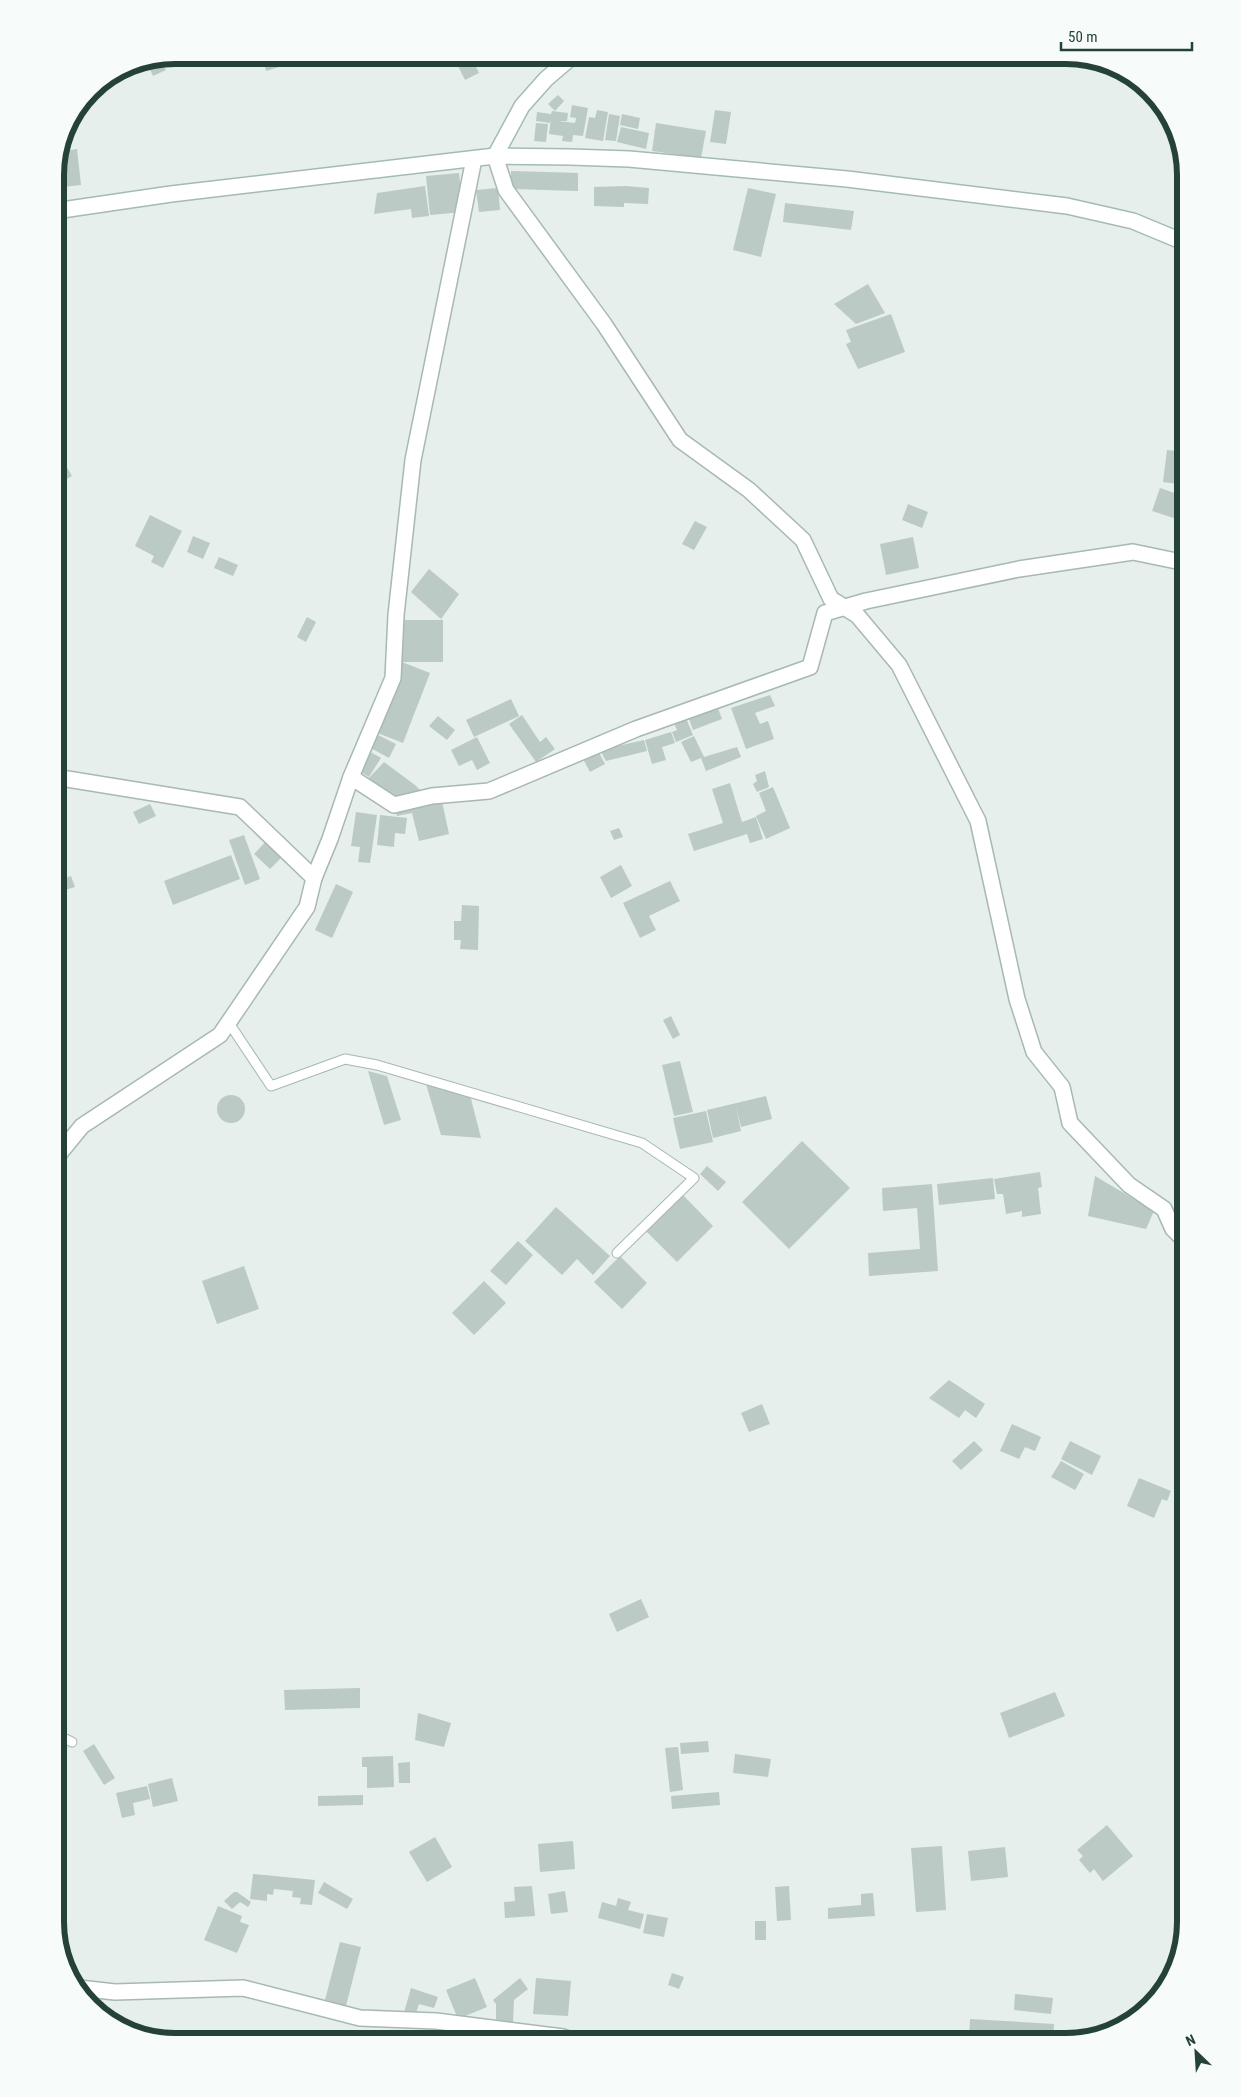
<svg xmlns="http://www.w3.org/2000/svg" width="1241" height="2097" font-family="'Roboto Condensed',sans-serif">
  <rect width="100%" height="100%" fill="#e6efeb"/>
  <g fill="#bbcac4">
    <path d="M262,55H276L279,67L266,71Z"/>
    <path d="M460,55H470L479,73L465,80L454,58Z"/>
    <path d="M160,58L166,70L153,76L147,63Z"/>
    <path d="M127,66L130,71L116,78L114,74Z"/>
    <path d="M558,95L564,101L555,111L548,104Z"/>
    <path d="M572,105L588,108L583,136L573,135L572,142L562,141L563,136L549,134L551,119L550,123L536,121L537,112L551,114L552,111L568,113L567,121H558L575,123L576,118L570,117Z"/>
    <path d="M597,110L608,112L603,141L585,138L589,117L595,118Z"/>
    <path d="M715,110L731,112L726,144L710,142Z"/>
    <path d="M609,114L620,116L616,141L605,140Z"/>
    <path d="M622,114L640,118L638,129L620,125Z"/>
    <path d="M536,123L548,124L546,142L534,141Z"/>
    <path d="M656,123L706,131L701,158L652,151Z"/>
    <path d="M621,127L649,133L646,149L617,142Z"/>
    <path d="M77,149L81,185L55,188V168L59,152Z"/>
    <path d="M511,171L578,173V191L511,189Z"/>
    <path d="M459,173L463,212L430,215L426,176Z"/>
    <path d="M425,186L429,216L412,218L411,209L374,214L377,193Z"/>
    <path d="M626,186L649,188L648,204L624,203V207L594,206V187Z"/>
    <path d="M498,188L500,210L479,212L476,190Z"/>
    <path d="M748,188L776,194L761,257L733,250Z"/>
    <path d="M785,203L854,211L851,230L783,222Z"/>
    <path d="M868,284L885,313L856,324L834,304Z"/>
    <path d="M891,314L905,352L858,369L846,344L851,342L846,330Z"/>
    <path d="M55,447L72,476L56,485L55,483Z"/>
    <path d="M1167,450L1186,452V485L1163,482Z"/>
    <path d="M1160,488L1186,497V522L1152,511Z"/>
    <path d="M908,504L928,512L922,528L902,520Z"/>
    <path d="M150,515L182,531L163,568L151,562L154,556L135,546Z"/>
    <path d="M695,521L707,527L694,550L682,544Z"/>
    <path d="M193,536L210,543L203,559L187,552Z"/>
    <path d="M913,537L919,568L886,575L880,544Z"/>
    <path d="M219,557L238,565L233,576L214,568Z"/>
    <path d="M429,569L459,594L441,619L411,592Z"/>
    <path d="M307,617L316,622L306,642L297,637Z"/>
    <rect x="398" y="620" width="45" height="42"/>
    <path d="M402,662L430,673L403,743L375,732Z"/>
    <path d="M770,695L775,706L755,713L760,724L768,721L774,739L746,749L731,708Z"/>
    <path d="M511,699L519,716L474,737L466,720Z"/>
    <path d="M716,703L722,719L693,730L687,713Z"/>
    <path d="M522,715L540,742L546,737L555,749L536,762L509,724Z"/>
    <path d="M438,716L455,730L447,740L429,726Z"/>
    <path d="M686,718L693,735L676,742L672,732L677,730L674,723Z"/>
    <path d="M671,732L675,743L662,747L666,760L652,764L645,740Z"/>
    <path d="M374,733L396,744L389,758L367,746Z"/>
    <path d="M694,736L704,757L737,747L741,757L706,771L701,758L691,762L681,742Z"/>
    <path d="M477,737L490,763L477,770L472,760L459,766L451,750Z"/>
    <path d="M644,740L647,751L606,761L600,750Z"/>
    <path d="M597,749L605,764L590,772L582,757Z"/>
    <path d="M367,750L381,758L369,777L356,769Z"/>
    <path d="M384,762L415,785L425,795L396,803L367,780Z"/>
    <path d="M765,771L769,787L757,792L753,784L757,781L755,775Z"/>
    <path d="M730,783L742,822L756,817L763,839L750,843L747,834L694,851L688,834L723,823L712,789Z"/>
    <path d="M773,787L790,828L766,839L756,816L766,811L759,793Z"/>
    <path d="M441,797L449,834L419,841L412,813L397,816L395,808Z"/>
    <path d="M150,804L156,816L139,824L133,812Z"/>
    <path d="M356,812L377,815L370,863L358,862L360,847L351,846Z"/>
    <path d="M380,815L407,818L405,834L395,833L394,847L377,845Z"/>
    <path d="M619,828L623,837L614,840L610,831Z"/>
    <path d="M244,835L260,879L245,885L229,840Z"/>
    <path d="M270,837L286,853L270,869L254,854Z"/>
    <path d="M231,855L240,879L173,905L164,881Z"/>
    <path d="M621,865L632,886L611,898L600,877Z"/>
    <path d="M71,876L75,887L55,893V882Z"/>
    <path d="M670,881L680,901L649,916L656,930L640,938L623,903Z"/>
    <path d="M336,884L353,892L332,938L315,930Z"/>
    <path d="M462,905L479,906L478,950L460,949L461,940H454V921H461Z"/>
    <path d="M671,1016L680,1035L673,1039L663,1020Z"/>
    <path d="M680,1061L693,1112L674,1116L662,1065Z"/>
    <path d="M368,1071L387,1076L401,1120L384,1125Z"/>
    <path d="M426,1084L470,1095L481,1138L441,1135Z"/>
    <circle cx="231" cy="1109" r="14"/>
    <path d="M766,1096L772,1119L741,1127L736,1107L741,1131L713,1138L707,1110Z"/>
    <path d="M706,1111L713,1142L680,1149L673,1118Z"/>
    <path d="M802,1141L850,1188L789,1249L742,1202Z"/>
    <path d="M707,1166L726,1182L718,1191L700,1174Z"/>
    <path d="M1040,1172L1042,1187L1038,1188L1041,1214L1022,1217V1211L1006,1214L1003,1194H997L994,1179Z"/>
    <path d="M1095,1176L1154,1211L1146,1229L1088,1216Z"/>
    <path d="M993,1178L995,1199L939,1205L937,1184Z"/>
    <path d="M932,1184L938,1271L869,1276L868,1253L920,1249L917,1208L883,1211L882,1188Z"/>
    <path d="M683,1195L713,1226L677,1262L646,1231Z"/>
    <path d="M556,1207L610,1256L593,1275L577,1259L562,1275L525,1241Z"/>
    <path d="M518,1241L533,1255L506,1285L490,1271Z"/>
    <path d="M620,1256L647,1283L622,1309L594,1282Z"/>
    <path d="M244,1266L259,1309L217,1324L202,1281Z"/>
    <path d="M484,1281L506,1303L474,1335L452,1313Z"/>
    <path d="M949,1380L985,1404L976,1418L965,1410L959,1418L929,1398Z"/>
    <path d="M762,1404L770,1424L749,1432L741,1413Z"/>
    <path d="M1012,1424L1041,1437L1035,1451L1025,1447L1019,1459L1000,1451Z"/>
    <path d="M974,1441L983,1450L961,1470L952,1461Z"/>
    <path d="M1070,1441L1101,1456L1092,1475L1061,1459Z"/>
    <path d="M1061,1461L1084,1474L1075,1490L1051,1477Z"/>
    <path d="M1139,1478L1171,1491L1167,1501L1162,1499L1154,1518L1127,1506Z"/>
    <path d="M641,1599L649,1617L617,1632L609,1614Z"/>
    <path d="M360,1688V1708L285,1710L284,1690Z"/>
    <path d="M1055,1692L1065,1716L1009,1738L1000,1713Z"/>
    <path d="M418,1713L451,1723L444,1747L415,1740Z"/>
    <path d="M708,1741L709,1752L681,1754L680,1743Z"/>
    <path d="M94,1744L115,1778L104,1785L83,1751Z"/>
    <path d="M678,1747L683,1790L670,1792L665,1748Z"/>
    <path d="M735,1754L771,1759L768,1777L733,1773Z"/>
    <path d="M393,1756L394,1787L367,1788V1767H362V1757Z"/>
    <path d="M410,1762V1783H399L398,1763Z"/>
    <path d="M172,1778L178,1801L153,1807L148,1784Z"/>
    <path d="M147,1786L150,1799L133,1803L135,1815L122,1818L116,1793Z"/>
    <path d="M719,1792L720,1805L672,1809L671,1796Z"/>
    <path d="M363,1795V1805L318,1806V1796Z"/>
    <path d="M1107,1825L1133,1856L1103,1881L1094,1869L1090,1873L1079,1860L1083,1856L1077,1850Z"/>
    <path d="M435,1837L452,1867L427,1882L409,1852Z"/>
    <path d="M573,1841L575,1869L540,1872L538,1844Z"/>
    <path d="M942,1846L946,1910L916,1912L911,1848Z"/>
    <path d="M1005,1847L1008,1877L971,1881L968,1851Z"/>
    <path d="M253,1874L315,1880L312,1905L300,1904L301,1898L292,1897L293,1891L274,1889L273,1895L267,1894V1901L250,1899Z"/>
    <path d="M324,1882L353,1899L347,1909L318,1893Z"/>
    <path d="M532,1886L535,1916L505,1918L504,1902L515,1901L514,1887Z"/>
    <path d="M789,1886L791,1920L777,1921L775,1887Z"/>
    <path d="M565,1891L568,1912L551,1914L548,1894Z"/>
    <path d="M234,1892H237L251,1902L248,1907L240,1902L232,1909L224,1901Z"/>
    <path d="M873,1893L875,1916L828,1919V1908L861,1905V1894Z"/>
    <path d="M618,1898L631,1902L628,1910L644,1914L640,1929L598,1918L602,1902L616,1906Z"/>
    <path d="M218,1906L242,1916L240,1922L249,1925L237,1953L204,1940Z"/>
    <path d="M647,1914L668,1918L664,1937L643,1933Z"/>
    <rect x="755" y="1921" width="11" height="19"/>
    <path d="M340,1942L361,1947L346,2006L325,2000Z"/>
    <path d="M672,1973L684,1977L679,1989L668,1985Z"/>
    <path d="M475,1978L487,2007L458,2019L446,1990Z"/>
    <path d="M520,1978L528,1989L514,2000L513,2024L496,2023V2004L493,2000Z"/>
    <path d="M536,1978L571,1981L568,2016L533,2014Z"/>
    <path d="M411,1988L438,1997L434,2008L419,2004L414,2019L403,2016Z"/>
    <path d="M1015,1994L1053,1998L1051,2014L1014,2010Z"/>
    <path d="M970,2019L1054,2024L1053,2042H969Z"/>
  </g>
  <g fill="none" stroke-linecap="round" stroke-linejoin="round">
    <g stroke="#a8b8b2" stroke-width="11">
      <g id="service">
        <path d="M229,1023L271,1086L345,1059L377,1065L642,1143L694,1178L617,1253"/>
        <path d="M55,1734L72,1742"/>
      </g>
    </g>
    <g stroke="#a8b8b2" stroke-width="18">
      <g id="minor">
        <path d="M495,156L506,190L604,324L680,440L749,490L803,540L831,599L857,615L899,665L978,821L1017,999L1034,1052L1062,1087L1070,1123L1129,1185L1164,1209L1173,1229L1186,1242"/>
        <path d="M351,777L394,805L432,796L489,791L636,729L810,667L825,613L866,601L1019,569L1133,552L1186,563"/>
        <path d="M314,878L330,839L351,777L393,678L396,615L413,460L474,159"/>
        <path d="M55,1159L82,1126L220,1035L307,907L314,878L240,807L55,777"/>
        <path d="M79,1988L115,1992L243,1988L360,2018L436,2021L563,2037L577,2042"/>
      </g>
    </g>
    <g stroke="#a4bbb3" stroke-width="18">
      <g id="secondary">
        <path d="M495,156L522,106L546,79L574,55"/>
        <path d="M55,211L171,194L495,156L570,157L629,159L847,179L1067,206L1133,221L1186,243"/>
      </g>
    </g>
    <use href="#service" stroke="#fff" stroke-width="9"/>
    <use href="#minor" stroke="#fff" stroke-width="15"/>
    <use href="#secondary" stroke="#fff" stroke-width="15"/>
  </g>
  <path d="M0 0H1241V2097H0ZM175 64H1066A111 111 0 0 1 1177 175V1922A111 111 0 0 1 1066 2033H175A111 111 0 0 1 64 1922V175A111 111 0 0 1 175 64Z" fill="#f7fbf9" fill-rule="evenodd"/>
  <path fill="none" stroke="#24423a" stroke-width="6" d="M175 64H1066A111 111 0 0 1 1177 175V1922A111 111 0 0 1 1066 2033H175A111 111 0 0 1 64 1922V175A111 111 0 0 1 175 64Z"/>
  <g transform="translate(1196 2052) rotate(335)" stroke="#f7fbf9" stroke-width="4" paint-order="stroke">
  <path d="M0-4L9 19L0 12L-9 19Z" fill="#24423a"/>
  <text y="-8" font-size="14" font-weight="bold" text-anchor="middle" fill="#24423a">N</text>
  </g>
  <path d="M1061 42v8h131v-8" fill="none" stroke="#24423a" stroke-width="2.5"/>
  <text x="1068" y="42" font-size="15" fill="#24423a" stroke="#f7fbf9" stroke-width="4" paint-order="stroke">50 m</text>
</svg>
